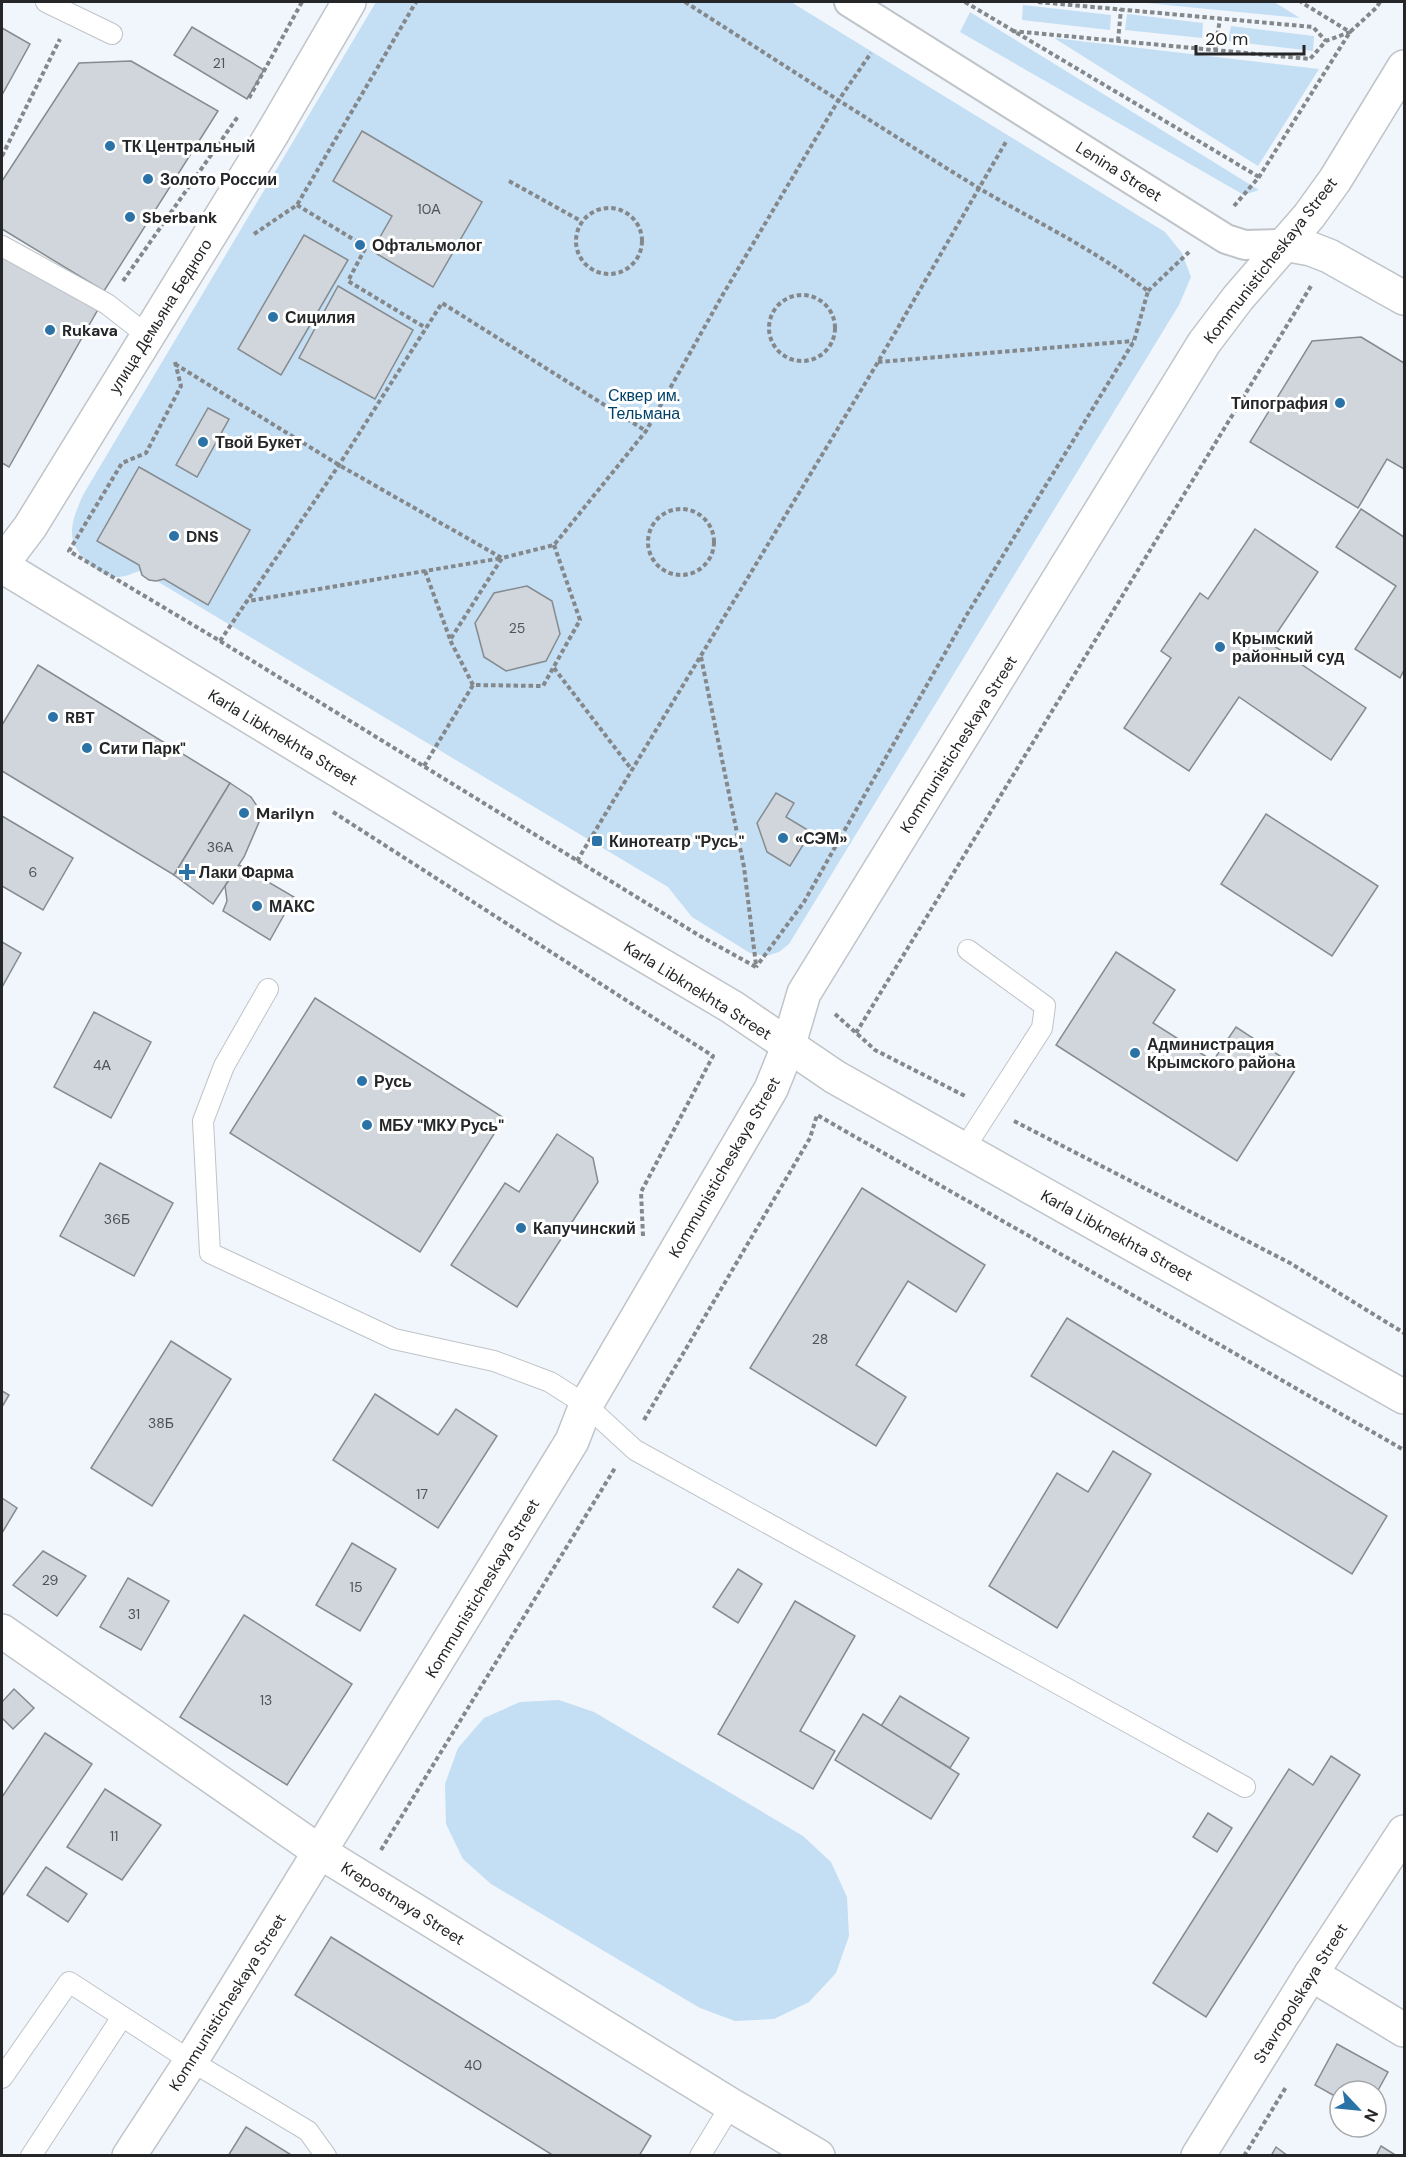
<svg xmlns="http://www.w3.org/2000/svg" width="1406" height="2157" font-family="'DM Sans',sans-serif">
  <rect width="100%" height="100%" fill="#f0f6fb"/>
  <g fill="#c4def4">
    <path d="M376,2H791L1165,232L1182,253L1191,277L1179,305L789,944L779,952L766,956L750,953L692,917L668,887L140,571C133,573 125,577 118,577C98,576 74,555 72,535C71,521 78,507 83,495Z"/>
    <path d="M1136,2H1274L1300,18Z"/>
    <path d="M1023,5L1111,15L1110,30L1022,20Z"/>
    <path d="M970,12L1259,190L1244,195L960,32Z"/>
    <path d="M1127,14L1203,23L1202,38L1125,30Z"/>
    <path d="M1231,26L1314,36L1313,51L1228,41Z"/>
    <path d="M1054,38L1319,69L1258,166Z"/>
    <path d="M559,1700L594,1712L803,1836L831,1862L847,1897L849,1936L836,1973L809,2002L774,2019L735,2021L700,2008L491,1884L463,1859L446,1824L445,1784L458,1748L484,1718L520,1702Z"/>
  </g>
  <g fill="#d0d6db" stroke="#858b8f" stroke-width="1.5">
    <path d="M192,27L264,70L247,99L174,55Z"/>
    <path d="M2,28L30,44L2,95Z"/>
    <path d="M131,61L218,111L104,291L2,229V181L79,63Z"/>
    <path d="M362,131L482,202L433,287L372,251L392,216L333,181Z"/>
    <path d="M304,235L348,260L281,375L238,349Z"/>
    <path d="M2,248L101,304L9,467L2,463Z"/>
    <path d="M338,286L413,330L375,399L299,358Z"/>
    <path d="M1361,337L1404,363V469L1387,459L1358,508L1250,442L1312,341Z"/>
    <path d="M208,408L229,419L197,477L176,465Z"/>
    <path d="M139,467L250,530L208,605L164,579L156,581L149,580L142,575L139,565L97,541Z"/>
    <path d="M1361,509L1404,537V670L1400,678L1355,649L1396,586L1336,547Z"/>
    <path d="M1255,529L1318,572L1270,643L1366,708L1331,760L1239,697L1189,771L1124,728L1171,658L1161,651L1200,593L1208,599Z"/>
    <path d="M527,586L552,601L560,634L546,661L506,671L484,657L475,623L494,593Z"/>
    <path d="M38,665L230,783L174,875L2,771V725Z"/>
    <path d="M230,783L251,797L259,809L260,820L244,857L213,904L174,875Z"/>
    <path d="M776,793L794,803L786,817L811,832L790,866L767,852L757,823Z"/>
    <path d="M1266,814L1378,886L1332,956L1221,884Z"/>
    <path d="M2,816L73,858L43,910L2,886Z"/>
    <path d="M239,865L294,897L270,940L223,911L227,901L225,886Z"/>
    <path d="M2,942L21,953L2,987Z"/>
    <path d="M1116,952L1175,990L1153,1023L1213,1061L1236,1027L1297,1067L1237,1161L1056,1045Z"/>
    <path d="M315,998L504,1118L420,1252L230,1133Z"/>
    <path d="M94,1012L151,1042L111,1118L54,1087Z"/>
    <path d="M557,1134L593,1158L598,1182L517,1307L451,1265L505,1183L519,1192Z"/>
    <path d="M100,1163L173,1203L134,1276L60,1236Z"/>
    <path d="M862,1188L985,1265L956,1312L908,1281L856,1365L906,1397L876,1446L750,1368Z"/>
    <path d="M1067,1318L1387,1516L1352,1574L1031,1376Z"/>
    <path d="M171,1341L231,1379L152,1506L91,1468Z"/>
    <path d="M2,1391L9,1395L2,1407Z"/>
    <path d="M375,1394L438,1435L456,1409L497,1436L438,1528L333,1460Z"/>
    <path d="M1113,1451L1151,1474L1057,1628L989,1586L1057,1473L1088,1492Z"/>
    <path d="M2,1498L17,1508L2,1533Z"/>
    <path d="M352,1543L396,1569L360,1631L316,1605Z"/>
    <path d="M43,1551L86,1576L57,1616L13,1585Z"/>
    <path d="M738,1569L762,1584L738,1623L713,1607Z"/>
    <path d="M128,1578L169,1601L141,1650L100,1627Z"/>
    <path d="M795,1601L855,1636L800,1731L835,1751L813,1789L718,1734Z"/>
    <path d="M244,1615L352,1684L287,1785L180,1717Z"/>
    <path d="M14,1689L34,1708L13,1729L2,1718V1702Z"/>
    <path d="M900,1696L969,1738L950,1768L881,1726Z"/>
    <path d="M863,1714L959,1774L931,1819L835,1760Z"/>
    <path d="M45,1733L92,1764L2,1896V1797Z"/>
    <path d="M1331,1756L1360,1775L1206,2017L1153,1983L1289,1769L1313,1785Z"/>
    <path d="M105,1789L161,1825L122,1880L67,1847Z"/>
    <path d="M1208,1813L1232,1828L1217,1852L1193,1837Z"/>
    <path d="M46,1867L87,1894L68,1922L27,1895Z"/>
    <path d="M331,1937L651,2136L639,2156H554L295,1995Z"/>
    <path d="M1337,2044L1388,2072L1376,2094V2091H1340V2099L1315,2085Z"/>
    <path d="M246,2127L293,2156H228Z"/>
    <path d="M1381,2146L1397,2156H1376Z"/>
    <path d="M1276,2147L1288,2156H1271Z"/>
  </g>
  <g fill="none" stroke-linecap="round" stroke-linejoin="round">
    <g stroke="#bfc4c9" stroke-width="22">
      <g id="service">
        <path d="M46,2L112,34"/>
        <path d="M2,246L107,304L148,336"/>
        <path d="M268,989L224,1066L203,1121L210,1253L394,1339L494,1361L550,1382L586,1405L635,1450L1245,1787"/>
        <path d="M964,1149L1042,1028L1045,1006L968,950"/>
        <path d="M2,2078L69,1982L191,2061L308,2131L326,2156"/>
        <path d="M31,2156L122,2017"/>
        <path d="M700,2156L731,2105"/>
      </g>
    </g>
    <g stroke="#bfc4c9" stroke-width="32">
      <path id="pedestrian" d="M849,2L1226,239L1245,245L1284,244"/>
    </g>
    <g stroke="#bfc4c9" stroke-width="36">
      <g id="minor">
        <path d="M1284,244L1311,249L1329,256L1404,298"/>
        <path d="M2,564L30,527L272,134L349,2"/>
        <path d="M2,1631L320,1852L731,2105L818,2156"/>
        <path d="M1311,1974L1404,2030"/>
        <path d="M129,2156L191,2061L572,1441L586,1405L771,1089L788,1047"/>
        <path d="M1198,2156L1311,1974L1404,1832"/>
      </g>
    </g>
    <g stroke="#bfc4c9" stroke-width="36">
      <g id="secondary">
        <path d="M2,566L566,909L732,1007L835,1077L1404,1397"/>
        <path d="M788,1047L804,993L1204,343L1238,298L1309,216L1335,180L1404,67"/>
      </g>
    </g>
    <g stroke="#84888b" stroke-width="4" stroke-dasharray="4.5 3" stroke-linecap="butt">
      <path d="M685,2C782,64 879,127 977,187C1034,221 1096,250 1148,291L1134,341L966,616L804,902L756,967"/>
      <path d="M965,2L1259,177"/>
      <path d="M1038,2L1313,27L1326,41"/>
      <path d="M1012,31L1310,59L1326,41L1350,32L1301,2"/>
      <path d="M1118,41L1121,9"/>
      <path d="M1215,50L1220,19"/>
      <path d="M249,98L302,2"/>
      <path d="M2,156L60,39"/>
      <path d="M509,181L581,221"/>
      <path d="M297,205L366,247L348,281L426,328"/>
      <path d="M1234,206L1259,177L1350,32L1376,8L1380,2"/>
      <circle cx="609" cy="241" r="33"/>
      <path d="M254,234L297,205L416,2"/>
      <path d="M123,281L239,115"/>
      <path d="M1148,291L1189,252"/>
      <circle cx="802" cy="328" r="33"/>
      <path d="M175,362L181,386L146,453L122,463L69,551L220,641L700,936L756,967"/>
      <path d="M878,362L1133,341"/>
      <path d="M175,364L339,465L502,558L248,601"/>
      <circle cx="681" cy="542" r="33"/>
      <path d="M554,545L580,620L543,686L473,685L450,640L502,558L554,545L646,431L722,296L838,101L871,53"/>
      <path d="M425,571L450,639"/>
      <path d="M220,641L339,465L442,303L646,431"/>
      <path d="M701,657L744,867L756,965"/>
      <path d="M554,668L632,770"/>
      <path d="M424,766L473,685"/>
      <path d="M333,812L713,1056L641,1192L643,1236"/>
      <path d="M577,861L878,362L1007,140"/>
      <path d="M835,1014L875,1050L965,1096"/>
      <path d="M856,1033L1311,286"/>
      <path d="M1014,1121L1290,1263L1404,1333"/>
      <path d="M644,1420L810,1138L817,1115L1404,1450"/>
      <path d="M381,1850L615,1468"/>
      <path d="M1244,2156L1286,2087"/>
    </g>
    <use href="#service" stroke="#fff" stroke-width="20"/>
    <use href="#pedestrian" stroke="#fff" stroke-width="28"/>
    <use href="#minor" stroke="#fff" stroke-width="33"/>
    <use href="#secondary" stroke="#fff" stroke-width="33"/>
  </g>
  <g fill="#2b72a6" stroke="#fff" stroke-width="2">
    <circle cx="110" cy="146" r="6"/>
    <circle cx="148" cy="179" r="6"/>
    <circle cx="130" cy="217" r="6"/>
    <circle cx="360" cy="245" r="6"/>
    <circle cx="273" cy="317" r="6"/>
    <circle cx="50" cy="330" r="6"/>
    <circle cx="1340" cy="403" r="6"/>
    <circle cx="203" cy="442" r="6"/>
    <circle cx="174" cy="536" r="6"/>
    <circle cx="1220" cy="647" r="6"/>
    <circle cx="53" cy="717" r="6"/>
    <circle cx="87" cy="748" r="6"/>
    <circle cx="244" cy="813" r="6"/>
    <circle cx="783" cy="838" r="6"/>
    <rect x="591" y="835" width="12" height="12" rx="3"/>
    <path d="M184 863h6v6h6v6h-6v6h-6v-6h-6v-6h6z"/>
    <circle cx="257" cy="906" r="6"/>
    <circle cx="1135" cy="1053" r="6"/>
    <circle cx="362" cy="1081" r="6"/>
    <circle cx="367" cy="1125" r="6"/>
    <circle cx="521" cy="1228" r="6"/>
  </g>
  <g text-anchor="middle" stroke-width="6" stroke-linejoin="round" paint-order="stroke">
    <g font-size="14" fill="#4f5255">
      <text x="219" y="68">21</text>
      <text x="429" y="214">10А</text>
      <text x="517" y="633">25</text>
      <text x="220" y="852">36А</text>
      <text x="33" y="877">6</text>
      <text x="102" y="1070">4А</text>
      <text x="117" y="1224">36Б</text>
      <text x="820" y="1344">28</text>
      <text x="161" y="1428">38Б</text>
      <text x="422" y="1499">17</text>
      <text x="50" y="1585">29</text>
      <text x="356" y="1592">15</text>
      <text x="134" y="1619">31</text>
      <text x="266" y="1705">13</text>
      <text x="114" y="1841">11</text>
      <text x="473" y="2070">40</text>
    </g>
    <g font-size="16" font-weight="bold" fill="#242628" stroke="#fff" text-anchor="start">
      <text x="122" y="152">ТК Центральный</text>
      <text x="160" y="185">Золото России</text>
      <text x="142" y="223">Sberbank</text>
      <text x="372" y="251">Офтальмолог</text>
      <text x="285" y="323">Сицилия</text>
      <text x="62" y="336">Rukava</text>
      <text x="1328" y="409" text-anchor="end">Типография</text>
      <text x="215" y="448">Твой Букет</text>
      <text x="186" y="542">DNS</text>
      <text x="1232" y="644">Крымский<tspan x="1232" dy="18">районный суд</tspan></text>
      <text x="65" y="723">RBT</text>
      <text x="99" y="754">Сити Парк"</text>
      <text x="256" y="819">Marilyn</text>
      <text x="795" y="844">«СЭМ»</text>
      <text x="609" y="847">Кинотеатр "Русь"</text>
      <text x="199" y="878">Лаки Фарма</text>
      <text x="269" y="912">МАКС</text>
      <text x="1147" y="1050">Администрация<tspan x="1147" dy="18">Крымского района</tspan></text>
      <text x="374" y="1087">Русь</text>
      <text x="379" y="1131">МБУ "МКУ Русь"</text>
      <text x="533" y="1234">Капучинский</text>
    </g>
    <g font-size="16" fill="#242628" stroke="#fff">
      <text transform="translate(1119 171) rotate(32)" y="6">Lenina Street</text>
      <text transform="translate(1270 260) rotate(-52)" y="6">Kommunisticheskaya Street</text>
      <text transform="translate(160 316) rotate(-58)" y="6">улица Демьяна Бедного</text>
      <text transform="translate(283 737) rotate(31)" y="6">Karla Libknekhta Street</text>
      <text transform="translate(958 744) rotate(-58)" y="6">Kommunisticheskaya Street</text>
      <text transform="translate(698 990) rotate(32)" y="6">Karla Libknekhta Street</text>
      <text transform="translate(724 1167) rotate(-60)" y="6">Kommunisticheskaya Street</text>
      <text transform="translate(1117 1235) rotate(29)" y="6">Karla Libknekhta Street</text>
      <text transform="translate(482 1588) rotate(-59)" y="6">Kommunisticheskaya Street</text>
      <text transform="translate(403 1903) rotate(32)" y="6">Krepostnaya Street</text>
      <text transform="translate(1300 1993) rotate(-58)" y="6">Stavropolskaya Street</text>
      <text transform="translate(227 2002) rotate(-58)" y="6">Kommunisticheskaya Street</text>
    </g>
    <g font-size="16" fill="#00416a" stroke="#fff">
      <text x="644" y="401">Сквер им.<tspan x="644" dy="18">Тельмана</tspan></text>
    </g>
  </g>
  <rect width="1406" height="2157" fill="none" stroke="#242628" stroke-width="6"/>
  <g transform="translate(1358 2109) rotate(116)"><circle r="28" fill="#ffffff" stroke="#a7a8a9" stroke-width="1.5"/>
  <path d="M0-4.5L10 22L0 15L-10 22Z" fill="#2b72a6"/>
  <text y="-9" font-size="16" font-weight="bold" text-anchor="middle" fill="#242628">N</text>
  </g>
  <path d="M1196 45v9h108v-9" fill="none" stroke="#242628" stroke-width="3"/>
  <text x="1205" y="45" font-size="18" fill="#242628" stroke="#ffffff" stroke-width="4.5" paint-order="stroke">20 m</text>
</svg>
